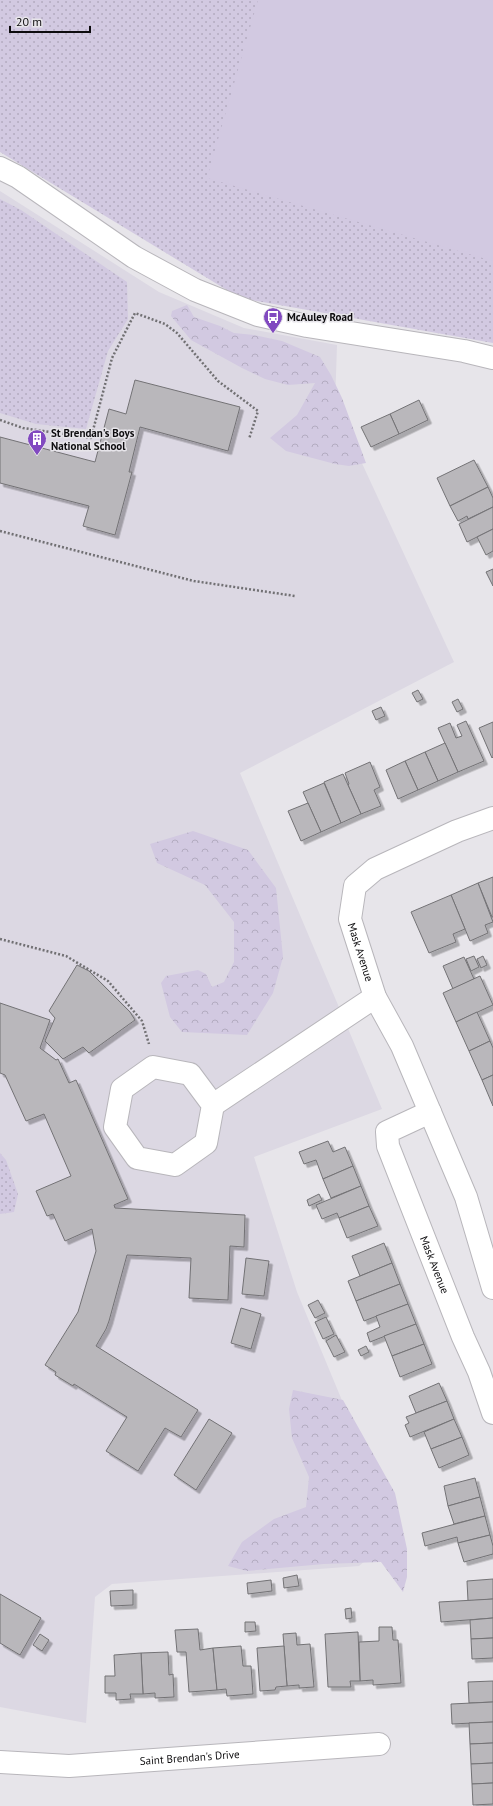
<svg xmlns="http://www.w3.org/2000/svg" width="493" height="1806" font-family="'PT Sans',sans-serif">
  <defs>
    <pattern id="green-dots" width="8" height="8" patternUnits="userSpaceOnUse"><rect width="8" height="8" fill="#d2c9e1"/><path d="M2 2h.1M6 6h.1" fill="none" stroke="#b3abc0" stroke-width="1.8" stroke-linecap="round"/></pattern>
    <pattern id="forest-crowns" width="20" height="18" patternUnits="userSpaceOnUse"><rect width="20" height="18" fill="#d2c9e1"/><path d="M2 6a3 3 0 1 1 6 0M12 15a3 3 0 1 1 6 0" fill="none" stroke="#b3abc0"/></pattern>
    <filter id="shadow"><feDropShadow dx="3.5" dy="3.5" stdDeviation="0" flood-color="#0004"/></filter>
  </defs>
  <rect width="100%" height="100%" fill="#e7e5ea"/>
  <path fill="#dcd8e3" d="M0,191L159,292L244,328L337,345L335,405L454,662L240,773L382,1109L254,1157L297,1292L397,1533L359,1566L112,1584L95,1597L86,1723L0,1707Z"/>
  <g fill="url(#green-dots)">
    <path d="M0,0H493V343L240,298L0,152Z"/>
    <path d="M0,199L21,210L127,282L128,319L108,351L86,429L36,424L0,413Z"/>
    <path d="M0,1153L6,1160L18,1194L14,1212L0,1214Z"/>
  </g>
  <g fill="url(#forest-crowns)">
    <path d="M187,305L194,317L220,326L234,333L254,335L282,341L320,357L331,375L342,398L366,463L349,466L335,464L286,451L270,438L297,415L315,383L288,385L265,379L242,368L191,340L171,316L172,311Z"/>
    <path d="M193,831L248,850L276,888L283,957L273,993L247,1035L182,1032L170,1017L161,983L166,976L198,970L206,974L212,987L224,982L234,962V922L205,885L157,863L150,844Z"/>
    <path d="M293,1390L343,1400L395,1493L407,1549V1577L403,1592L381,1562L324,1564L247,1571L228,1566L242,1542L274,1519L306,1507L309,1477L292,1438L289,1409Z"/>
  </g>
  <path fill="#d2c9e1" d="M258,0H489L493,1V261L207,178Z"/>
  <g fill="#b9b7bb" stroke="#737275" filter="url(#shadow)">
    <path d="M135,380L240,407L228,451L140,427L129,472H132L115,535L83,526L89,506L0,483V437L95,462L109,409L126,414Z"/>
    <path d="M419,400L428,420L399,434L390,414Z"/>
    <path d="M390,414L399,434L371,447L361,427Z"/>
    <path d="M474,460L488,487L450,506L437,478Z"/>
    <path d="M488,487L493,498V507L468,519L467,516L458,521L450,506Z"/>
    <path d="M493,507V529L467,542L459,524Z"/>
    <path d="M493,529V551L486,555L477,537Z"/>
    <path d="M493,569V586L486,572Z"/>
    <path d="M418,690L423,699L417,702L412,693Z"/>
    <path d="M458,699L463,709L457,712L452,702Z"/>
    <path d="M381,707L385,716L376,720L372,711Z"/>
    <path d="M466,721L484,761L458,772L438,728L450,723L456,738L462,736L457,725Z"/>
    <path d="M493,722V757L492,758L479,728Z"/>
    <path d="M445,743L458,772L438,781L425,752Z"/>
    <path d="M425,752L438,781L418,790L405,761Z"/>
    <path d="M405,761L418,790L398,799L386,770Z"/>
    <path d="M370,762L380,787L374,790L381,806L361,814L348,785L349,784L345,773Z"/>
    <path d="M343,774L361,814L341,823L324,782Z"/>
    <path d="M324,783L341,823L321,832L303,792Z"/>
    <path d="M308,803L321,832L301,841L288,811Z"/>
    <path d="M493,877V917H492L478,883Z"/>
    <path d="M478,883L493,922L485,925L488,933L470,941L451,895Z"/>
    <path d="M451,895L465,929L453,934L456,942L429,953L411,912Z"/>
    <path d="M474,956L479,967L471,971L466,959Z"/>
    <path d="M483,956L487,965L481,968L477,959Z"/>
    <path d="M464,957L474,979L453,989L443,966Z"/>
    <path d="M77,965L89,971L130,1012L135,1020L89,1053L83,1047L63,1059L45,1041L55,1018L49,1011Z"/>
    <path d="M480,976L493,1005L456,1022L443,993Z"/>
    <path d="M0,1003L50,1020L40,1048L56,1060L58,1059L69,1083L76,1080L128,1199L114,1205L115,1208L245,1215L244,1247L230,1246L228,1300L189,1298L191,1258L127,1255L109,1321L106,1329L96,1346L198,1410L181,1437L165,1428L138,1471L106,1451L127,1417L74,1384L73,1386L55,1375L56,1372L45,1365L78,1312L96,1251L92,1229L65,1241L53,1214L47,1216L36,1191L71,1176L44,1114L26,1121L5,1075L0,1073Z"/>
    <path d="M477,1012L490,1041L469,1051L456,1022Z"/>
    <path d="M490,1041L493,1048V1075L482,1080L469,1051Z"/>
    <path d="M493,1075V1106L482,1080Z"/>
    <path d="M328,1141L333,1152L345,1147L353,1166L323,1179L316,1160L304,1164L299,1152Z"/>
    <path d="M353,1166L361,1186L331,1198L323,1179Z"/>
    <path d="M361,1186L369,1206L339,1218L337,1213L322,1219L316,1205Z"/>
    <path d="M319,1194L322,1200L309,1206L307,1200Z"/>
    <path d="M369,1206L378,1226L347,1238L339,1218Z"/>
    <path d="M384,1243L392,1263L360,1276L352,1256Z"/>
    <path d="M246,1258L269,1261L264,1296L242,1294Z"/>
    <path d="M392,1263L400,1284L356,1301L348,1281Z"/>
    <path d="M400,1284L408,1304L364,1321L356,1301Z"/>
    <path d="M318,1300L325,1313L315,1318L308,1305Z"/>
    <path d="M408,1304L416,1324L370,1342L367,1333L380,1327L376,1316Z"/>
    <path d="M241,1308L261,1314L251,1349L231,1343Z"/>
    <path d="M326,1317L334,1334L323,1339L315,1322Z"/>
    <path d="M416,1324L424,1344L392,1356L384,1336Z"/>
    <path d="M336,1335L345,1352L334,1357L326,1341Z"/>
    <path d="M424,1344L432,1364L400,1377L392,1356Z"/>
    <path d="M366,1346L369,1352L361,1356L358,1350Z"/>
    <path d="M439,1383L447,1401L416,1413L409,1396Z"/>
    <path d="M447,1401L454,1419L410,1437L405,1425L409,1423L406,1417Z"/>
    <path d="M209,1419L232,1433L196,1490L174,1475Z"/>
    <path d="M454,1419L462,1437L431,1449L424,1432Z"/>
    <path d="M462,1437L469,1455L439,1468L431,1449Z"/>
    <path d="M475,1478L480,1497L448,1506L444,1486Z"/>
    <path d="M480,1497L485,1516L454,1524L448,1506Z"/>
    <path d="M485,1516L490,1535L458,1543L457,1537L425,1546L422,1533Z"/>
    <path d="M490,1535L493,1546V1554L464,1562L458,1543Z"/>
    <path d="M297,1575L299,1586L284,1588L283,1578Z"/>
    <path d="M493,1579V1599L468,1601L467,1581Z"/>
    <path d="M271,1580L272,1591L248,1594L247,1583Z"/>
    <path d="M133,1590V1605L111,1606L110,1591Z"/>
    <path d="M0,1594L41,1618L20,1655L0,1643Z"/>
    <path d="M493,1599V1618L441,1622L439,1602Z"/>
    <path d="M351,1608L352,1618L346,1619L345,1609Z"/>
    <path d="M493,1618V1638L471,1639L470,1620Z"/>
    <path d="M245,1622H255L256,1631L245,1632Z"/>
    <path d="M379,1627H392L393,1640H398L401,1683L373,1685V1680L360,1681L359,1642L379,1641Z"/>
    <path d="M198,1629L200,1650L213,1648L217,1690L189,1692L186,1652H177L175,1630Z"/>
    <path d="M358,1632L360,1681H350L351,1687H328L325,1634Z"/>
    <path d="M296,1633L297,1645L310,1644L314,1687L299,1688V1685L287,1686L283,1634Z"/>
    <path d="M40,1634L49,1640L42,1651L33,1645Z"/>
    <path d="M493,1638V1658L472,1659L471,1639Z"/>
    <path d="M241,1646L243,1666H251L253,1694L227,1696L226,1689L217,1690L213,1648Z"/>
    <path d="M284,1646L287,1686L276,1687L275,1690L260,1691L257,1648Z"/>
    <path d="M168,1652L169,1675L173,1674L174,1697L155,1698V1693L143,1694L141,1653Z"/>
    <path d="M141,1653L143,1694H130L131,1699L116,1700V1693H105V1676H115L114,1655Z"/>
    <path d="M493,1681V1702L469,1703L468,1682Z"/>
    <path d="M493,1702V1722L452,1724L451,1704Z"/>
    <path d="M493,1722V1743L470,1744L469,1723Z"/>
    <path d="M493,1743V1763L471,1764L470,1744Z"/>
    <path d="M493,1763V1783L472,1784L471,1764Z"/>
    <path d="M493,1783V1804L473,1805L472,1784Z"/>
  </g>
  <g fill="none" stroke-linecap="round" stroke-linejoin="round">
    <g stroke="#b8b6bb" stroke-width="24">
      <g id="minor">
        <path d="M0,168L18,177L134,257L195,290L258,315L307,326L464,351L493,358"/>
        <path id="s1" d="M493,818L457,831L375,869L355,886L350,919L375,997L402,1046L466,1197L493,1288"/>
        <path d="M153,1067L190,1074L213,1105L206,1143L175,1165L137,1158L115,1127L122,1089Z"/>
        <path d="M213,1105L375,997"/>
        <path id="s2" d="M430,1112L387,1132L388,1146L463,1337L479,1372L493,1413"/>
        <path id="s3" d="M0,1762L69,1766L379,1744"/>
      </g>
    </g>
    <g stroke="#717073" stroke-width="2.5" stroke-dasharray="2 2" stroke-linecap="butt">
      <path d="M0,420L23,428L91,438L112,358L135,313L165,324L177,333L218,381L258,411L249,439"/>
      <path d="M0,531L194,581L295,596"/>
      <path d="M0,939L66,956L108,981L142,1021L149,1044"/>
    </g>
    <use href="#minor" stroke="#fff" stroke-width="22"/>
  </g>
  <defs>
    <g id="bus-pin" transform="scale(1)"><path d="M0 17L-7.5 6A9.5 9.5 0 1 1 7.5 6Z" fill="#8149c0" stroke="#e7e5ea"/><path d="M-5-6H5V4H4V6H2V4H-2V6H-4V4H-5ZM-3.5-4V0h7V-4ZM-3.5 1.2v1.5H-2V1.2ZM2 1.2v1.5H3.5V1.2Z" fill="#fff"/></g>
    <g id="building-pin" transform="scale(1)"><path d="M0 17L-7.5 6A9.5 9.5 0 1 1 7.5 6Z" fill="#8149c0" stroke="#e7e5ea"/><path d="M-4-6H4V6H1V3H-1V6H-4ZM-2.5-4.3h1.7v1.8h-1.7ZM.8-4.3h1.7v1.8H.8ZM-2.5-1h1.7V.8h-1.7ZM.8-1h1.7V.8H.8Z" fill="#fff"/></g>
  </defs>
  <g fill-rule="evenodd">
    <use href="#bus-pin" x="273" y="317"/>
    <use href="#building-pin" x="37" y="439"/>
  </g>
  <g text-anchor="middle" stroke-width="3" stroke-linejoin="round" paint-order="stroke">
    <g font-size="11" font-weight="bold" fill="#0d0c0e" stroke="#e7e5ea" text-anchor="start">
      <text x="287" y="321">McAuley Road</text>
      <text x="51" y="437">St Brendan's Boys<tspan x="51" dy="13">National School</tspan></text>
    </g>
    <g font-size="11" fill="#0d0c0e" stroke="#e7e5ea">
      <text dy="4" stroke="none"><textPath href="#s1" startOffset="223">Mask Avenue</textPath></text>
      <text dy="4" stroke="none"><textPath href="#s2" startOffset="189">Mask Avenue</textPath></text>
      <text dy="4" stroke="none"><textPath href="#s3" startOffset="190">Saint Brendan's Drive</textPath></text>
    </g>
  </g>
  <path d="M10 26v6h80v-6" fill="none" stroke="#0d0c0e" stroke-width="2"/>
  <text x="16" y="26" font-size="12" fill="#0d0c0e" stroke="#e7e5ea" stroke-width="3" paint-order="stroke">20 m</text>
</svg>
